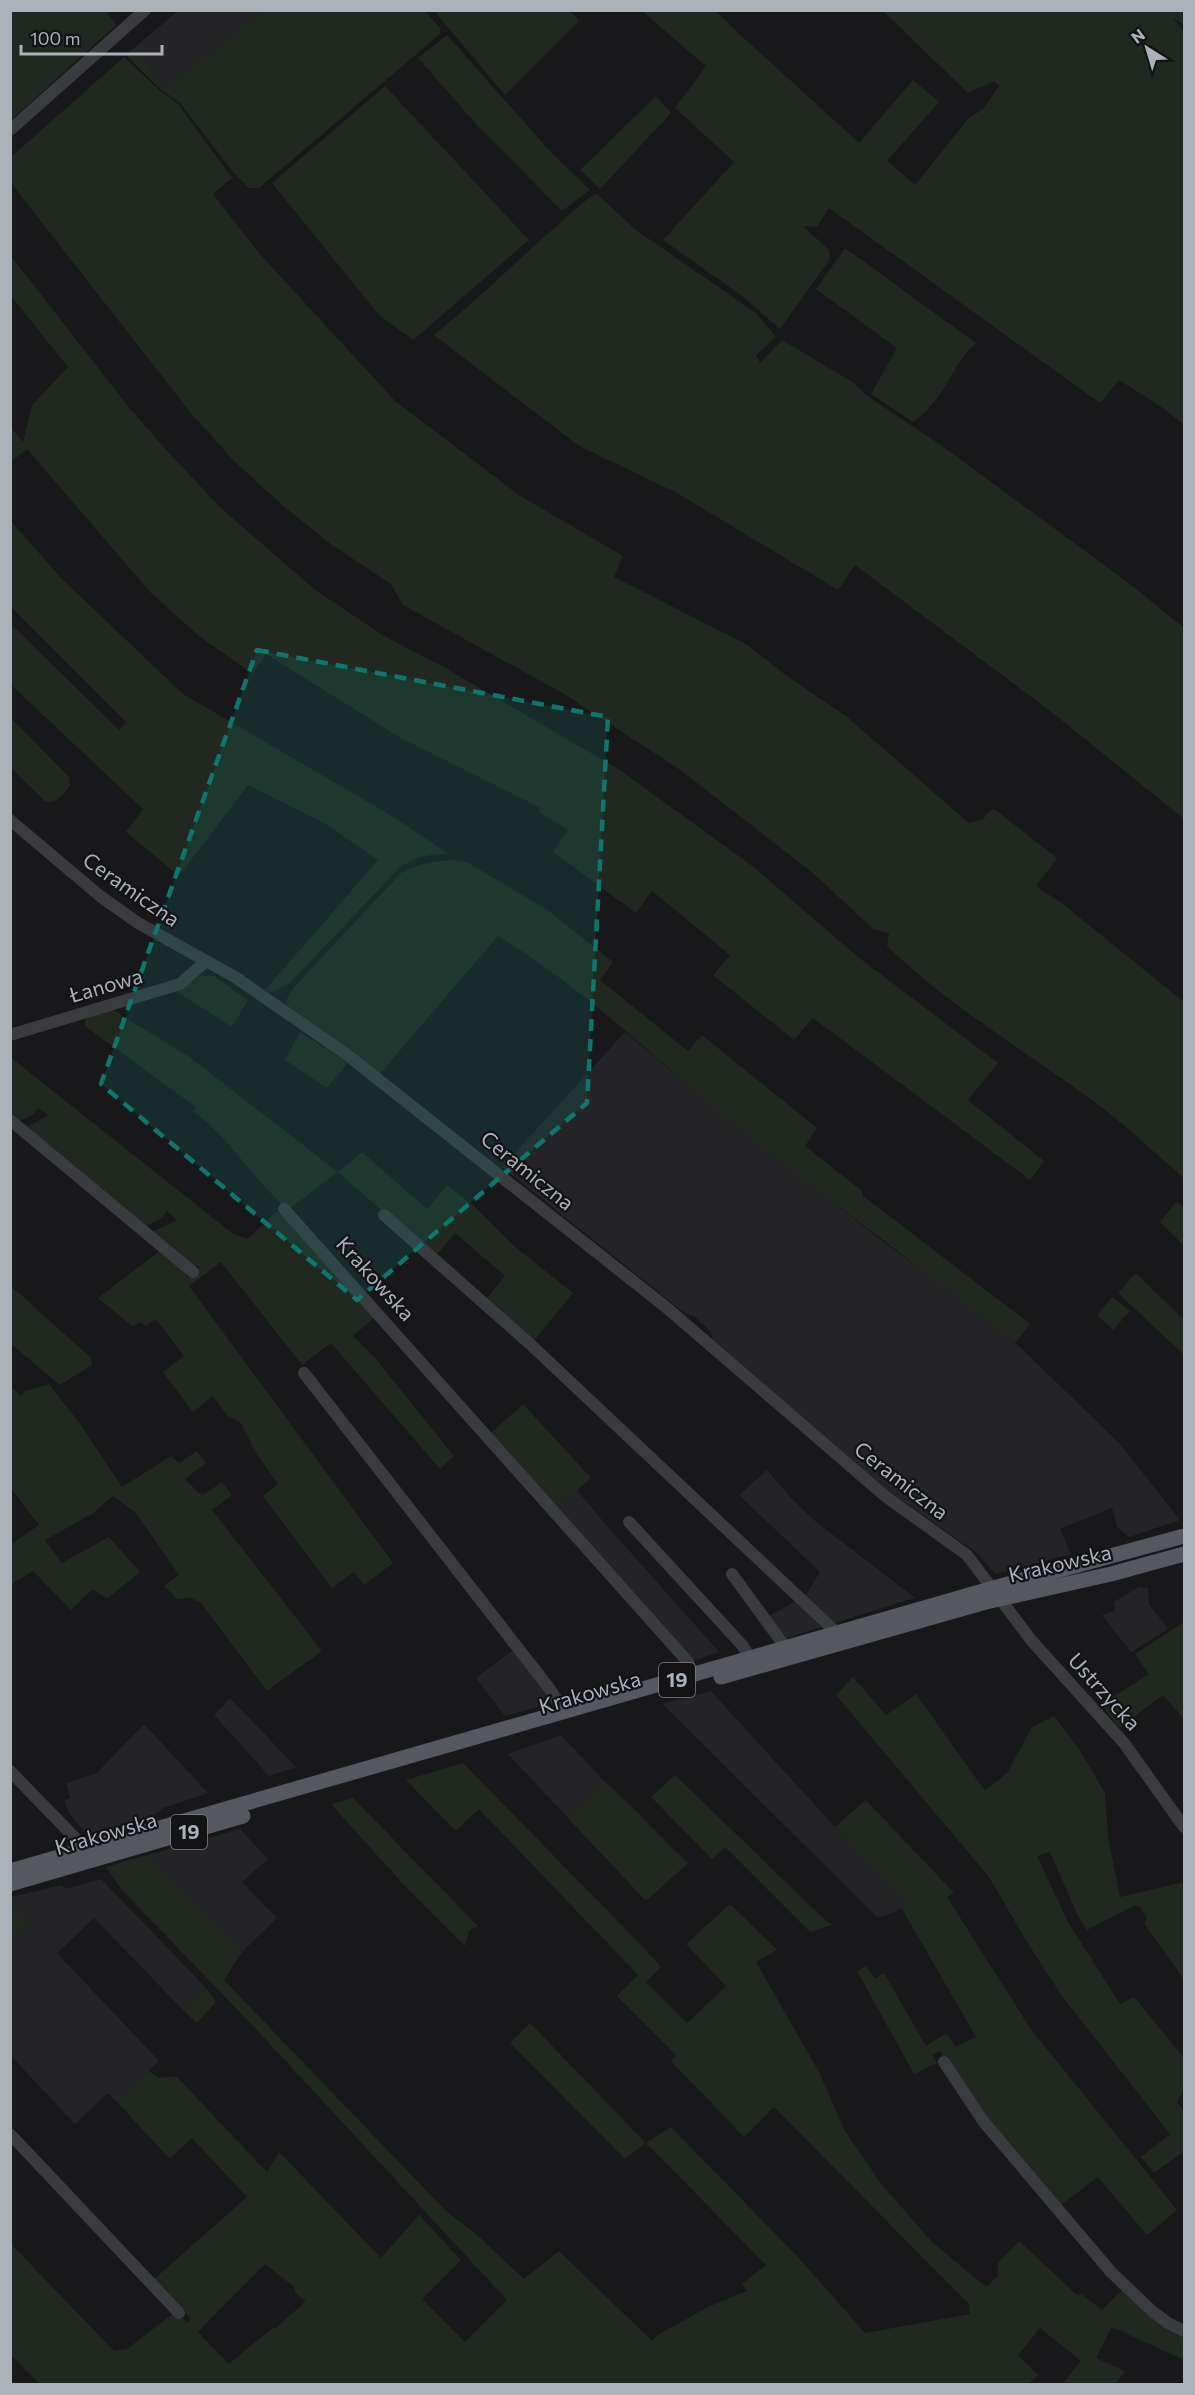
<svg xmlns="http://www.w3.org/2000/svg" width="1195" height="2395" font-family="Commissioner,sans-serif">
  <rect width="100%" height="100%" fill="#18181a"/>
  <g fill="#242427">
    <path d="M178,11H264L164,87L135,47Z"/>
    <path d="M625,1032L741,1129L891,1248L940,1282L1020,1347L1120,1444L1180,1520L1129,1537L1117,1527L1112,1508L1060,1529L1071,1554L995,1574L977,1553L886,1489L712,1339L711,1332L694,1316L685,1313L502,1167Z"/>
    <path d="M767,1470L791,1498L815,1521L915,1598L783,1639L767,1617L805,1596L820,1572L739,1495Z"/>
    <path d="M577,1490L607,1526L719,1652L693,1661L556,1508Z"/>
    <path d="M1139,1587L1148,1588L1149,1604L1168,1629L1131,1652L1102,1615L1115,1611L1114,1602Z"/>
    <path d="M521,1644L564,1700L505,1716L476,1678Z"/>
    <path d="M711,1691L835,1827L909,1906L878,1918L662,1704Z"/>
    <path d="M230,1698L296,1767L269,1776L214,1715Z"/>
    <path d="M144,1724L208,1793L163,1808L139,1826L91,1840L68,1812L65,1800L70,1798L66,1783L97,1773Z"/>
    <path d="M561,1735L606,1783L568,1818L508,1754Z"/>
    <path d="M240,1829L268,1859L242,1882L277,1918L242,1952L147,1855Z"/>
    <path d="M101,1879L206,1988L184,2011L94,1918L57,1953L159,2061L117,2102L108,2093L75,2124L11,2056V1936L31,1926L11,1905V1897L62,1885L65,1889Z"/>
  </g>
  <g fill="#202820" fill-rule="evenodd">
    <path d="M11,10L106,11L116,25L11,120Z"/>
    <path d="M264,11H425L440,28V34L259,188H249L233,172L180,103L159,88L126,55L135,47L164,87Z"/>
    <path d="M434,11H570L579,21L505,95Z"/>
    <path d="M642,11H716L735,30L859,143L913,80L939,102L887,161L915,185L968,119L984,108L999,86L994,81L968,93L883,11H1184V25L1173,18L1184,32V425L1163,408L1119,380L1100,403L829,208L817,227L803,226L829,250L830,259L780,329L742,296L663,240L734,162L675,108L706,66Z"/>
    <path d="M447,35L548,149L590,190L562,211L478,126L418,58Z"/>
    <path d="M124,57L158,89L178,104L232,178L213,194L259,253L395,401L519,495L623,556L614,577L746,644L783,673L847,717L969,823L983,819L993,808L1057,858L1036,886L1064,905L1184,1002V1178C1155,1154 1127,1126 1097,1104C1027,1052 950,1007 887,946L889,933L873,929L814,874L679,769L564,694L403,605L391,584L332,545L282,505L233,460L190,412L11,183V157Z"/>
    <path d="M385,86L529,240L413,340L379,315L272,183Z"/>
    <path d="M656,96L671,113L600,189L580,170Z"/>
    <path d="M597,194L636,230L756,313L776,337L756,355L760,363L782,340L854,383L866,395L945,448L1130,584L1184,628V819L1054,714L855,565L838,590L677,493L579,446L434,335C488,291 537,241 591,196Z"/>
    <path d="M845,248L976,343C949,368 946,399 913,422L871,394L897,348L816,289Z"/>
    <path d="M11,256L127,405L168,452L221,508L314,589L384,636L442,666L620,770L751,865L858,957L998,1063L968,1100L1044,1161L1030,1180L813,1018L794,1040L713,975L730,955L652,891L636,913L553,852L568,830L540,813L539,807L399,737L266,654L253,674L199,636L150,592L27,449L11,462V428L23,442L32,405L68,367L11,296Z"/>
    <path d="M10,520L61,578L183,694L392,816L449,854C429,854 415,857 399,868L290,983L271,993L265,990L378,860L324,823L248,785L179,876L126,832L143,809L11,685V624L119,730L126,722L11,607Z"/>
    <path d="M11,718L69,777L70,785C64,794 57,805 45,801L11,768Z"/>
    <path d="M455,860L467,862L546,909L613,962L600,980L688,1051L702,1035L817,1128L805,1146L862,1191V1195L1030,1324L1015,1343C925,1269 829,1202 739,1128C662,1065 583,987 498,936L379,1075L287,1006L286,1000L294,987L401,873C419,863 435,861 455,860Z"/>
    <path d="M200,976H214L248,1000L232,1027L177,992Z"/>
    <path d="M113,1010L188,1056L338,1172L362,1152L427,1209L447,1185L475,1207L514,1246L573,1293L532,1343L485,1300L505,1276L455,1233L435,1257L338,1172L288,1210C253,1180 231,1139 193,1111L197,1108L85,1026V1017Z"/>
    <path d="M300,1032L348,1063L327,1088L285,1060Z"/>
    <path d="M10,1057L232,1233L248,1239L276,1212L285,1218L375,1317L353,1336L375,1358L454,1456L440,1469L331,1343L302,1365L221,1262L189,1286L393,1563L364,1585L354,1572L332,1588L263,1496L278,1484L257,1455L241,1423L228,1416L213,1396L193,1412L163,1372L184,1356L156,1319L146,1326L139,1322L133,1327L98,1298L161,1250L185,1271L187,1278L201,1267L192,1265L152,1232L177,1220L167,1211L163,1217L146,1226L26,1127L49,1115L38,1108L35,1113L20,1121L11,1113Z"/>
    <path d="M1177,1201L1184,1208V1246L1160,1222Z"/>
    <path d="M1136,1273L1184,1320V1355L1118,1293Z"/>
    <path d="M11,1286L91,1358L92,1365L60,1385L11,1344Z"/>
    <path d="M1112,1297L1130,1311L1113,1330L1097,1315Z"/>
    <path d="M49,1384L81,1425L122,1487L171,1456L179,1463L197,1451L206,1463L185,1479L202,1496L222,1482L232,1495L212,1510L322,1651L267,1691L200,1602L191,1598L177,1599L164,1586L179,1575L135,1512L113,1496L92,1514L45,1540L62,1563L109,1537L140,1572L107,1599L93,1589L71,1610L33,1571L11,1585V1541L13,1543L39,1525L11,1489V1386L21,1396L25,1391Z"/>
    <path d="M523,1404L591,1478L556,1508L490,1434Z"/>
    <path d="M1184,1622V1719L1163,1695L1119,1728L1101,1704L1149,1674L1135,1654Z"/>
    <path d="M853,1677L886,1715L916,1694L985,1791L1008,1772L1031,1728L1054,1716L1081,1752L1105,1793L1108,1836L1120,1897L1184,1882V1980L1144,1923L1147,1918L1140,1907L1135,1905L1087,1930L1077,1914L1050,1852L1037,1856L1068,1922L1120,2004L1134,1997L1184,2058V2089L1177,2102L1184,2111V2151L1154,2173L1141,2157L1170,2134L1062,1996L1027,1942L989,1877L836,1695Z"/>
    <path d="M463,1763L647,1951L661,1967L646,1982L687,2023L726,1986L686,1944L730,1904L777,1950L756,1962L819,2072L845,2131L882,2185L932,2242L986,2287L998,2276V2263L1019,2241L1078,2296L1081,2294L1102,2310L1123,2289L1176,2333L1184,2337V2360L1112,2327L1096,2358L1125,2371L1116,2384H1062L1081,2361L1040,2328L1018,2355L1038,2375L1029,2384H39L11,2355L10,2243L114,2351L127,2349L175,2312L188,2323L190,2318L153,2280L247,2197L192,2138L170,2159L117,2102L148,2071L160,2078L176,2076L267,2172L279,2152L381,2258L419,2215L461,2260L422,2299L465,2342L507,2300L255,2028L121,1889L106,1867L147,1855L242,1952L224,1980L446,2211L476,2234L524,2279L559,2251L652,2341L656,2336L708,2307L747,2291L742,2284L766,2265L646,2143L625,2159L510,2043L530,2023L646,2143L671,2127L797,2256L865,2333L970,2314L969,2304L774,2107L744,2137L671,2061L676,2055L617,1996L638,1975L479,1809L456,1831L406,1780ZM265,2264L293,2286L296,2294L306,2301L276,2328L271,2329L229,2364L198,2332Z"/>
    <path d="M675,1775L825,1920L832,1925L810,1932L725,1847L712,1859L651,1797Z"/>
    <path d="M606,1783C635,1808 660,1837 688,1863L646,1901L568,1818Z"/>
    <path d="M353,1798L478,1926L469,1931L465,1946L404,1885L331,1804Z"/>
    <path d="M866,1800L954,1893L947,1897L1030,2028L1177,2210L1147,2235L1098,2177L1061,2205L994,2129L944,2062L940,2051L932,2055L937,2063L914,2074L857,1971L866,1966L875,1979L884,1973L926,2046L946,2033L956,2047L976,2037L902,1909L908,1906L835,1827Z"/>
    <path d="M11,1905L31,1926L11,1936H10Z"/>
    <path d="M206,1988L216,2002L197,2023L184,2011Z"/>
  </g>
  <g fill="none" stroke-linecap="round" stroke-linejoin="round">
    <g stroke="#393b3f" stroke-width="12">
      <path d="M10,130L145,10"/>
      <path d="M10,820L100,896L138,923L235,977L346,1054L667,1308L885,1496L967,1555L1031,1640L1124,1743L1184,1827"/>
      <path d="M10,1035L180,984L205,962"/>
      <path d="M10,1120L193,1272"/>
      <path d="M284,1209L688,1662L693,1675"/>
      <path d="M384,1215L530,1344L837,1633"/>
      <path d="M304,1373L549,1688L565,1712"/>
      <path d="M629,1522L742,1645L750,1658"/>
      <path d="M732,1574L786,1648"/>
      <path d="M10,1771L80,1843L86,1857"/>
      <path d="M944,2062L983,2121L1111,2272L1152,2311L1168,2323L1184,2331"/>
      <path d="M10,2134L179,2313"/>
    </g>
    <g stroke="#55585e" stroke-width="15">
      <path d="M721,1677L986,1602L1111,1574L1184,1554"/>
      <path d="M10,1871L990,1589L1184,1536"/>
      <path d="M10,1884L243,1816"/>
    </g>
  </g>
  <path fill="#0f766e" fill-opacity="0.2" stroke="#0f766e" stroke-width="4.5" stroke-dasharray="12 8" stroke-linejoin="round" d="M257,650L608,717L587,1103L357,1300L101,1084Z"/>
  <g text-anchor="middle" stroke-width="4.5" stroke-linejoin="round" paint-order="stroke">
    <g fill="#131315" stroke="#7d8288" stroke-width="1.5">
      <rect x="659" y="1663" width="36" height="34" rx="4.5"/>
      <rect x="171" y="1815" width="36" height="34" rx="4.5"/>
    </g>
    <g font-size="20" font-weight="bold" fill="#abb1b9">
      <text x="677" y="1687">19</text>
      <text x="189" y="1839">19</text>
    </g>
    <g font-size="21" fill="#abb1b9" stroke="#131315">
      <text transform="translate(131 890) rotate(35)" y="7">Ceramiczna</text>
      <text transform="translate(106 986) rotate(-16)" y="7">Łanowa</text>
      <text transform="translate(527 1171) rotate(39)" y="7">Ceramiczna</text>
      <text transform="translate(375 1279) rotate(48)" y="7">Krakowska</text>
      <text transform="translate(901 1481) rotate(38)" y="7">Ceramiczna</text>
      <text transform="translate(1060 1564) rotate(-13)" y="7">Krakowska</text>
      <text transform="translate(1104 1692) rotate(48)" y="7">Ustrzycka</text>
      <text transform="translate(590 1693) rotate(-16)" y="7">Krakowska</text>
      <text transform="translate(106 1834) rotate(-16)" y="7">Krakowska</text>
    </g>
  </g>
  <rect width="1195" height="2395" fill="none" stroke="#abb1b9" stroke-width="24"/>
  <g transform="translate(1147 48) rotate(323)" stroke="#131315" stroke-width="4.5" paint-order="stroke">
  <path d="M0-4.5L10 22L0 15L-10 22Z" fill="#abb1b9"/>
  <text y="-9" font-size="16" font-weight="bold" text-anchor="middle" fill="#abb1b9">N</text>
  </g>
  <path d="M21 45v9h141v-9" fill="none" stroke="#abb1b9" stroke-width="3"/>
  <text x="30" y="45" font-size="18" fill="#abb1b9" stroke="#131315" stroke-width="4.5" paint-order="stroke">100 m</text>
</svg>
